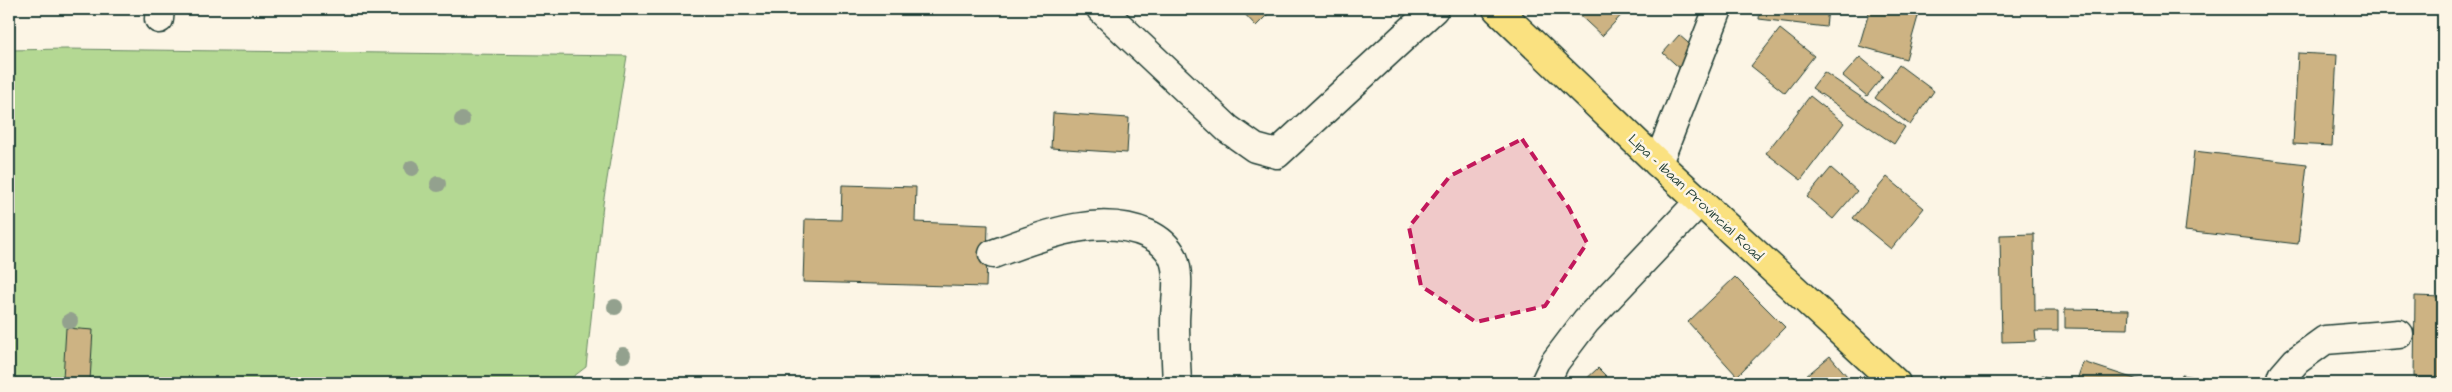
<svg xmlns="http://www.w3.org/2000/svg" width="2452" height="392" font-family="'Architects Daughter',sans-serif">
  <rect width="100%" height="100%" fill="#fcf5e5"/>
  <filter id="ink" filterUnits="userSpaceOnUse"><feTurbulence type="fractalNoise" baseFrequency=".02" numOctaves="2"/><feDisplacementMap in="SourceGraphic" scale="10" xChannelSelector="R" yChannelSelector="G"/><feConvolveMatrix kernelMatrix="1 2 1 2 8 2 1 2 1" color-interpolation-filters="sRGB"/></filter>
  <g filter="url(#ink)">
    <path fill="#b4d893" stroke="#6a8a64" d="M66,49L627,56L603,204L586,367L565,383H9V50Z"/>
    <g fill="#cdb383" stroke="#1f3d34">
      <path d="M1240,9H1273L1256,26Z"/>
      <path d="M1573,9H1627L1602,36Z"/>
      <path d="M1760,9H1828L1826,27L1759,19Z"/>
      <path d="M1870,9H1903L1919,13L1906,59L1859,46Z"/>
      <path d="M1780,29L1814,56L1785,93L1751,66Z"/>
      <path d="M1679,35L1702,55L1685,73L1663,53Z"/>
      <path d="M2298,53L2337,55L2332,146L2293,144Z"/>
      <path d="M1860,57L1883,76L1867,96L1843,76Z"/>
      <path d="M1899,65L1934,91L1910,125L1875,98Z"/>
      <path d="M1824,72L1905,127L1894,144L1812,88Z"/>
      <path d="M1810,96L1844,123L1801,180L1766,153Z"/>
      <path d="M1053,113L1129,118L1127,153L1051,148Z"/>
      <path d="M2194,151L2307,164L2298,244L2185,231Z"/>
      <path d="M1831,168L1857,191L1833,219L1807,197Z"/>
      <path d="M1887,177L1924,208L1891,249L1853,218Z"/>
      <path d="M842,185L916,187L915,222L988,225L986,287L803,282L805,219L841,220Z"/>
      <path d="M2034,234L2035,311H2058V331H2035L2036,341L2002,342L2000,235Z"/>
      <path d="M1735,277L1785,327L1737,376L1688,322Z"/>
      <path d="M2415,296L2443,297V377H2414Z"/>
      <path d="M2065,309L2129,310L2128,329L2065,328Z"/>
      <path d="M66,328L93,330L90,381L63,379Z"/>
      <path d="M1830,356L1853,383H1810L1805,377Z"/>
      <path d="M2083,362L2147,383H2076Z"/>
      <path d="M1598,368L1613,383H1582Z"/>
      <path d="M2042,375L2061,382V383H2039Z"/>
      <path d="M2182,375L2217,380L2216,383H2180Z"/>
    </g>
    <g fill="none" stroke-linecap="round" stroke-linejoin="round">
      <g stroke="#1f3d34" stroke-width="31">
        <g id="minor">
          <path d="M1101,9L1228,129L1255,148L1277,154L1434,9"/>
          <path d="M159,19L160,9"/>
          <path d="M1658,163L1718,9"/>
          <path d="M993,254C1042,236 1098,212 1148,234C1159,239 1168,247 1173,257C1181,276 1175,302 1175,322C1175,343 1176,363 1177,383"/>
          <path d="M1545,383L1555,362L1586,321L1700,201"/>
          <path d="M2281,383L2283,376L2296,361L2325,340L2399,334"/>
        </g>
      </g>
      <g stroke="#1f3d34" stroke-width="31">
        <path id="major" d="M1497,9L1658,163L1896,383"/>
      </g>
      <use href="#minor" stroke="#fcf5e5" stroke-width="28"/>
      <use href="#major" stroke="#fae180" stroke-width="28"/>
    </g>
    <g fill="#93a18e">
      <circle cx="462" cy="120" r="8"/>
      <circle cx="412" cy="168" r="8"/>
      <circle cx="438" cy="184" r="8"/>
      <circle cx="615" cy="307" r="8"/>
      <circle cx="70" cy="321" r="8"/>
      <circle cx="623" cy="355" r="8"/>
    </g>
  </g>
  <path fill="#c2185b" fill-opacity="0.2" stroke="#c2185b" stroke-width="4" stroke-dasharray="10 6" stroke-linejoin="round" d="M1522,139L1569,208L1587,243L1545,306L1476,322L1421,286L1409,227L1450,176Z"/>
  <g text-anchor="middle" stroke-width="5" stroke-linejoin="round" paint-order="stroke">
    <g font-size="14" fill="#1f3d34" stroke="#fcf5e5">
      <text transform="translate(1696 197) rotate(43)" y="5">Lipa - Ibaan Provincial Road</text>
    </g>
  </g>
  <rect width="2452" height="392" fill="none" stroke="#fcf5e5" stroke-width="30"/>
  <rect x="15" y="15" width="2422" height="362" fill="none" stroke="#1f3d34" stroke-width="2" filter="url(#ink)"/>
</svg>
